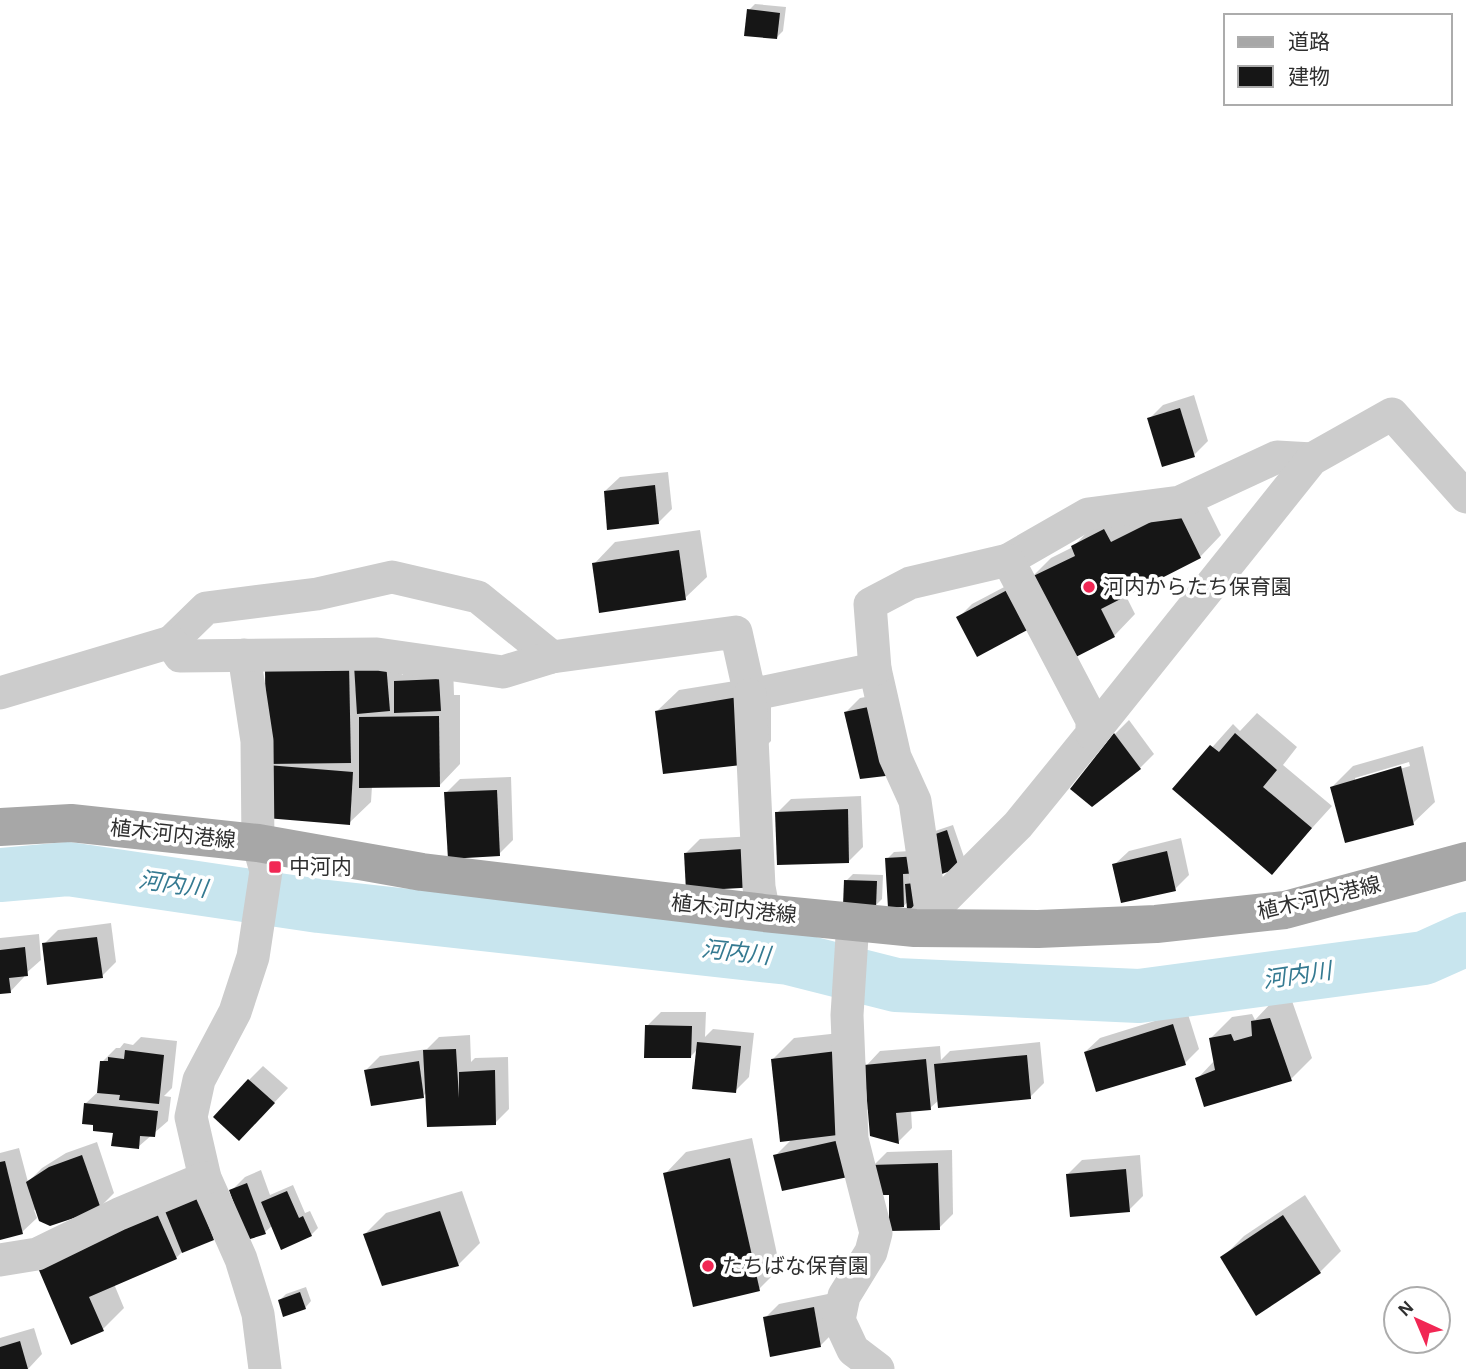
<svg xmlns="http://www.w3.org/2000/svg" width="1466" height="1369" font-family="'Alegreya Sans','Noto Sans JP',sans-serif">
  <rect width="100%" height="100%" fill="#fff"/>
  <g fill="#0003" fill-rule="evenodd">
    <path d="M755,4L786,7L783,31L776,38L749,10Z"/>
    <path d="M1194,395L1208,441L1194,455L1149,419L1163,405Z"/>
    <path d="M668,472L672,509L658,523L605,491L620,477Z"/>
    <path d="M1198,489L1221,535L1200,557L1125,594L1135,614L1114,636L1045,612L958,618L972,604L1027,575L1030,579L1051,558L1073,547L1094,525Z"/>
    <path d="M700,530L707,577L685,598L594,564L615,542Z"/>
    <path d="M370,644L400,650L402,675L410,667L453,665L454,695H460V764L439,786H372L371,802L349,823L269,766Z"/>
    <path d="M771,675V741L750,762L657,711L679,690Z"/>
    <path d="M892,692L908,759L846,712L860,698Z"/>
    <path d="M1257,713L1297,747L1283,765L1332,806L1272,872L1175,789L1233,724L1240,731Z"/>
    <path d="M1129,720L1154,754L1140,768L1072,789L1115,734Z"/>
    <path d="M1423,746L1435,802L1413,823L1332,787L1353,766ZM1409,762L1410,766L1355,782V778Z"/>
    <path d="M511,777L513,840L499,854L446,793L460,779Z"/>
    <path d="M861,796L863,847L849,861L777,813L791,799Z"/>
    <path d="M953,825L965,860L958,867L932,832Z"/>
    <path d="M771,835L773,871L686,853L700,839Z"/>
    <path d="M1181,838L1189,875L1175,889L1114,865L1129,851Z"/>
    <path d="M927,850L909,872L910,882L914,878L908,901L904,906L887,859L894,852Z"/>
    <path d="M853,874L883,875L882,899L876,905L846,881Z"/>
    <path d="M111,923L116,962L102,976L44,944L58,930Z"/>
    <path d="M39,934L41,960L24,975V977L10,992L0,993V938Z"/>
    <path d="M1291,998L1312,1058L1291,1079H1197L1215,1060L1211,1038L1232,1017L1252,1014L1255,1020L1274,1000Z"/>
    <path d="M1187,1011L1199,1049L1185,1063L1085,1052L1100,1038Z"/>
    <path d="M661,1012H706L705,1037L713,1029L754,1033L749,1077L735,1091L698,1049L690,1057L647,1026Z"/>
    <path d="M858,1031L866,1066L880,1051L940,1046L941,1060L950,1051L1040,1042L1044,1083L1030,1097L939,1100L930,1108L911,1110L912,1128L898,1142L869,1108L853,1125L861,1161L775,1156L792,1139L773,1059L794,1038Z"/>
    <path d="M470,1035L471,1062L475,1058L508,1057L509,1109L495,1123L427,1092L423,1096L366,1070L380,1056L427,1049L439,1037Z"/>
    <path d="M141,1037L177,1041L172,1088L164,1096L171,1097L168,1121L138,1147L115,1131L85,1104L99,1091L102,1062L116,1048H120L124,1043L133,1045Z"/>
    <path d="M263,1066L288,1088L253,1125L249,1080Z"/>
    <path d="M752,1138L780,1268L759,1289L665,1174L686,1152Z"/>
    <path d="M97,1142L114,1193L100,1207L37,1209L34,1210L37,1218L22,1232L0,1238V1153L19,1148L28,1182L42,1168L66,1153Z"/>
    <path d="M952,1150L953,1214L939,1228L890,1194L873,1166L887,1152Z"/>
    <path d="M1140,1155L1143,1196L1129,1210L1068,1174L1082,1160Z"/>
    <path d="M261,1170L270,1195L293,1185L305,1213L310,1211L318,1228L311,1235L273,1225L265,1232L231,1191L245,1177Z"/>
    <path d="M177,1189L227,1225L213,1239L183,1251L176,1258L114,1284L124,1308L103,1329L37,1261Z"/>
    <path d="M462,1191L480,1243L458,1265L365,1234L386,1213Z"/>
    <path d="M1305,1195L1341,1251L1320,1272L1222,1258L1244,1236Z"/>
    <path d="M306,1287L311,1301L305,1308L280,1300L286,1294Z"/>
    <path d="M828,1294L835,1331L821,1345L765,1318L779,1304Z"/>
    <path d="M34,1328L42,1354L28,1369H0V1338Z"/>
  </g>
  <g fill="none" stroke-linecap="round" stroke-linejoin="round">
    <path stroke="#c8e5ee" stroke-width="54" d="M0,875L68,869L319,906L789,958L896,985L1139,996L1424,958L1466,939"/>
  </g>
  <g fill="#161616">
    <path d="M747,9L780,13L777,39L744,36Z"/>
    <path d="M1180,408L1195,457L1162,467L1147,418Z"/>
    <path d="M655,485L659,524L607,530L604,491Z"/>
    <path d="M1177,509L1201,558L1101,609L1115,637L1068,661L1027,579L1075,556L1071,546L1104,529L1111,542Z"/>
    <path d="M679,550L686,600L599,613L592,563Z"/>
    <path d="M1013,587L1033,627L977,657L956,617Z"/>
    <path d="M386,663L390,711L357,714L354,665Z"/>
    <path d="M349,665L351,763L266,764L265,666Z"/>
    <path d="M439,679L441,711L394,713V681Z"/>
    <path d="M750,695V764L663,774L655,711Z"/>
    <path d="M878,705L894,775L860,779L844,712Z"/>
    <path d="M439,716L440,787L359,788V717Z"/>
    <path d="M1114,733L1141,769L1092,807L1070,789Z"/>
    <path d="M1235,733L1277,770L1263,787L1312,828L1272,875L1172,789L1210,745L1219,752Z"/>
    <path d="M267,765L353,772L350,825L266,818Z"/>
    <path d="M1401,766L1414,825L1345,843L1330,787Z"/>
    <path d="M497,790L500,856L448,859L444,792Z"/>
    <path d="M848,809L849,863L777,865L775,812Z"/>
    <path d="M947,830L959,868L936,876L924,838Z"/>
    <path d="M757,848L759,887L686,891L684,853Z"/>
    <path d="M1167,851L1176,891L1121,903L1112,864Z"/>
    <path d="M921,856L922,873L903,874L904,907L888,908L885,858Z"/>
    <path d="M844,880L877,881L876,907L843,906Z"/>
    <path d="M924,882L926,907L907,909L905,884Z"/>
    <path d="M97,937L103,978L47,985L42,943Z"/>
    <path d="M25,947L28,976L9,978L11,993L0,994V950Z"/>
    <path d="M1270,1018L1292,1081L1204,1107L1195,1078L1215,1070L1209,1038L1231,1034L1234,1041L1252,1036L1251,1021Z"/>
    <path d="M1173,1024L1186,1065L1096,1092L1084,1052Z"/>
    <path d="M645,1025L692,1026L691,1058H644Z"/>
    <path d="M697,1042L741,1046L736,1093L692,1089Z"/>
    <path d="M456,1049L459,1098V1072L495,1070L496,1125L427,1127L423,1050Z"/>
    <path d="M125,1050L164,1055L159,1104L119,1100L120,1095L97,1093L100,1061H108V1057L124,1059Z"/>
    <path d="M837,1051L846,1134L780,1142L771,1059Z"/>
    <path d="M1027,1055L1031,1099L938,1108L934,1064Z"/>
    <path d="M926,1059L931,1110L896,1113L899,1144L870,1136L864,1065Z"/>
    <path d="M419,1061L424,1098L371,1106L364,1070Z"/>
    <path d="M248,1079L275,1103L239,1141L213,1117Z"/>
    <path d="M84,1103L158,1111L155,1137L140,1136L139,1149L111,1146L113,1133L93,1131V1125L82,1124Z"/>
    <path d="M840,1140L848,1177L782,1191L773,1155Z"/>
    <path d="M82,1155L101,1209L50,1226L39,1221L26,1182L49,1167Z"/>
    <path d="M730,1158L760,1291L693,1307L663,1173Z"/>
    <path d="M5,1161L23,1234L0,1240V1162Z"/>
    <path d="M938,1163L940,1230L889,1231V1195H882L871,1165Z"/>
    <path d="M1126,1169L1130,1212L1070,1217L1066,1174Z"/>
    <path d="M247,1183L266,1234L247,1240L229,1190Z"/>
    <path d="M287,1191L299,1218L303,1216L312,1236L281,1250L261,1202Z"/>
    <path d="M196,1193L214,1240L182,1253L163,1206Z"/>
    <path d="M155,1209L177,1259L89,1297L104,1331L71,1345L35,1261Z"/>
    <path d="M440,1211L459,1266L382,1286L363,1234Z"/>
    <path d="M1283,1215L1321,1273L1256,1316L1220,1257Z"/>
    <path d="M300,1292L306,1309L283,1317L278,1300Z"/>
    <path d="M814,1307L821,1347L770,1357L763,1317Z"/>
    <path d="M20,1341L28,1369H0V1347Z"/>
  </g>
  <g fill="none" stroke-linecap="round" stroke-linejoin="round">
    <g stroke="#ccc" stroke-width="33">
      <path d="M1008,560L1088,514L1180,502L1277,457L1312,459"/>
      <path d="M171,642L206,608L317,594L392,577L478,597L552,657"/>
      <path d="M244,655L257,741L258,843L266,871L253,957L235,1012L199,1080L191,1117L205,1178L241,1259L258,1314L265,1369"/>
      <path d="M875,669L895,757L915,801L931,911"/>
      <path d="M0,693L171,642L180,656L377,654L503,672L552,657L736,632L750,695L875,669L870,604L910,583L1008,560L1092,720V734L1018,825L915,928"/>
      <path d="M750,695L759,887L764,913"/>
      <path d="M1092,734L1312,459L1392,414L1466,497"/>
      <path d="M853,921L847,1015L852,1139L876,1233L871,1252L844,1296L839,1320L853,1350L878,1369"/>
      <path d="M0,1260L37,1254L119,1214L205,1178"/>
    </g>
    <path stroke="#a7a7a7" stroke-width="38" d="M0,827L71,823L258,843L422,872L764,913L915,928L1038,929L1156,924L1285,910L1466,861"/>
  </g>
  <g fill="#f12754" stroke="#fff" stroke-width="2.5">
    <circle cx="1089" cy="587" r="7"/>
    <rect x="268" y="860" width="14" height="14" rx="3.5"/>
    <circle cx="708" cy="1266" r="7"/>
  </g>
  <g text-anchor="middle" stroke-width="7" stroke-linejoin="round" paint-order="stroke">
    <g font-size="21" fill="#2f2f2f" stroke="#fff" text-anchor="start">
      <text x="1103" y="594">河内からたち保育園</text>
      <text x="289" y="874">中河内</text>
      <text x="722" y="1273">たちばな保育園</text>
    </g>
    <g font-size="21" fill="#2f2f2f" stroke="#fff">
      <text transform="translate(173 834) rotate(6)" y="7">植木河内港線</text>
      <text transform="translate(1319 898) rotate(-13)" y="7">植木河内港線</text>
      <text transform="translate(734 909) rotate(6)" y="7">植木河内港線</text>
    </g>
    <g font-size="23" font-style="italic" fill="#357a91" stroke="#fff">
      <text transform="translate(173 884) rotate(8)" y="8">河内川</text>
      <text transform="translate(736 952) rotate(6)" y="8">河内川</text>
      <text transform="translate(1297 975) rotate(-8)" y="8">河内川</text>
    </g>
  </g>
  <rect x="1224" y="14" width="228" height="91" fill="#ffffff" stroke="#acacac" stroke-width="2"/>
  <rect x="1238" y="37" width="35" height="10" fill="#a7a7a7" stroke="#acacac" stroke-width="2"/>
  <text x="1288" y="49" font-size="21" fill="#2f2f2f">道路</text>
  <rect x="1238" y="66" width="35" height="21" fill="#161616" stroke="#acacac" stroke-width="2"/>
  <text x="1288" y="84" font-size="21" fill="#2f2f2f">建物</text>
  <g transform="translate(1417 1320) rotate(316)"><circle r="33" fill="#ffffff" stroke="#acacac" stroke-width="2"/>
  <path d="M0-5L12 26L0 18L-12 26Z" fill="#f12754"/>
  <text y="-10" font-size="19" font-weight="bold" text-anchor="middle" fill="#2f2f2f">N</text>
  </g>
</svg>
